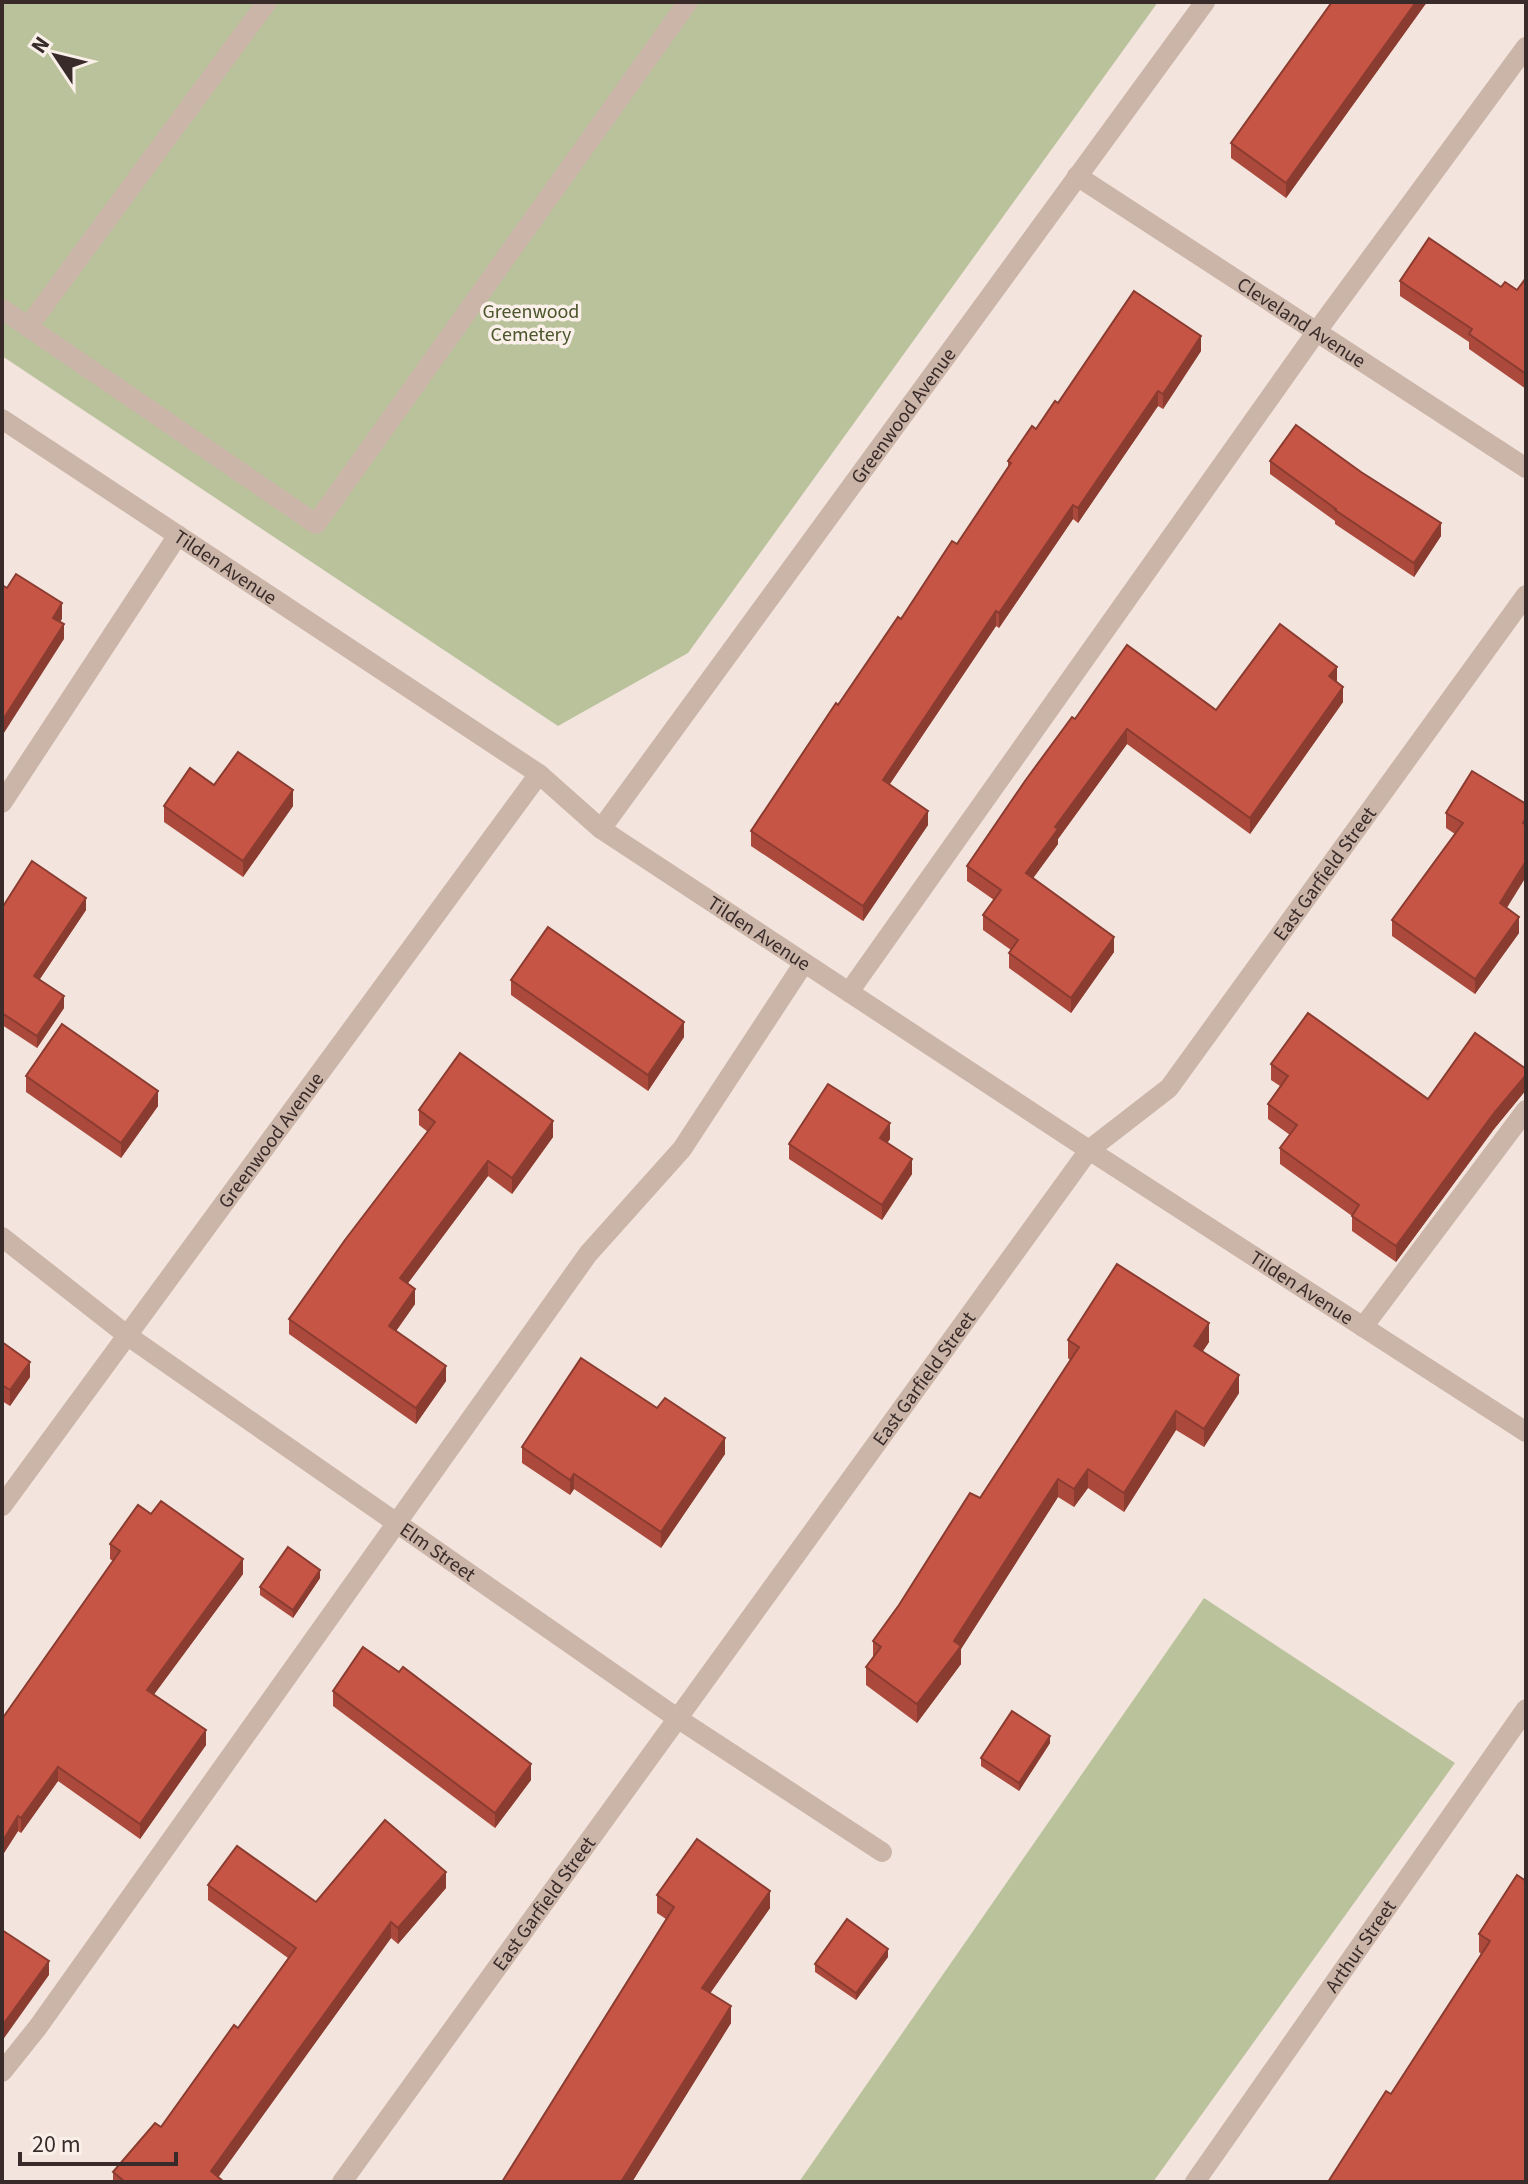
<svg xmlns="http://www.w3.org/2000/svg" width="1528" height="2184" font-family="'Source Sans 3',sans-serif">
  <rect width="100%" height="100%" fill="#f3e5dd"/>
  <g fill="#bac29c">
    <path d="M2,2H1158L688,653L558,726L2,356Z"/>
    <path d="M1204,1598L1455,1763L1153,2182H799Z"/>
  </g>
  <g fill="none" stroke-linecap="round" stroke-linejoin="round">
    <g stroke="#cbb4a8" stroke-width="20">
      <path id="s1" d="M1077,176L1526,468"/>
      <path d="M2,309L316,524L688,2"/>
      <path d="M28,327L267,2"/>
      <path id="s2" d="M2,419L539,774L601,829L1089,1150L1526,1432"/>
      <path d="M2,803L178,535"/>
      <path id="s3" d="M601,829L1205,2"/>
      <path d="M849,992L1317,331L1526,47"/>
      <path id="s4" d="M2,1237L128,1336L207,1391L677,1718L882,1852"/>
      <path d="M1363,1327L1526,1110"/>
      <path id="s5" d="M2,1506L539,774"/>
      <path d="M2,2072L38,2027L588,1254L682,1149L804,963"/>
      <path id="s6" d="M342,2182L1089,1150L1169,1088L1526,595"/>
      <path id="s7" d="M1195,2182L1526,1709"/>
    </g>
  </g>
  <g fill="#ab493c">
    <path d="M1332,2H1427L1286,198L1231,158V143Z"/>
    <path d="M1526,278V389L1469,349V342L1400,296V281L1501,287L1517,290Z"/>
    <path d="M1201,351L1163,409L1158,406L1078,523L1073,519L999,628L996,626L890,784L928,825L863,921L751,846V831L838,705L957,544L1008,468V461L1058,403Z"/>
    <path d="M1270,461L1361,472L1441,536L1414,577L1335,524V521L1270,474Z"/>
    <path d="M1337,682L1343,702L1250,834L1127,744L1058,839V844L1033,878L1114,952L1071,1013L1009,968V953L1011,950L983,930V915L994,900L967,881V866L1075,719L1216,710Z"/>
    <path d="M1472,771L1506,908L1519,933L1475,994L1392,936V920L1455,834L1446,828V813Z"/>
    <path d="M214,785L293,806L243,877L164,822V806Z"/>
    <path d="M2,908L86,910L39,980L64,1008L37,1048L2,1025Z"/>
    <path d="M511,980L684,1037L648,1091L511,995Z"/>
    <path d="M1271,1064L1428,1099L1526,1069V1090L1494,1129L1396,1262L1352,1231V1216L1280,1164V1148L1290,1135L1268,1119V1104L1280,1086L1271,1080Z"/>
    <path d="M26,1076L158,1106L121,1158L26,1092Z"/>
    <path d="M419,1110L553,1137L512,1194L488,1176L407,1284L415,1304L396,1331L446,1381L416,1424L289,1334V1319L428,1132L419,1125Z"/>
    <path d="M890,1139L887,1143L912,1174L882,1220L789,1159V1144Z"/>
    <path d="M1068,1340L1209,1342L1203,1351L1239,1393L1204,1447L1176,1430L1124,1512L1088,1488L1074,1507L1058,1497L961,1649V1664L917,1723L866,1685V1667L873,1658V1641L980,1498L1070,1360L1068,1358Z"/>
    <path d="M2,1342L30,1377L10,1406L2,1401Z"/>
    <path d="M657,1408L725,1454L661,1548L574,1489L570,1495L522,1463V1447Z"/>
    <path d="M110,1544L243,1574L154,1694L206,1745L140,1839L58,1781L21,1833L18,1831L2,1856V1719L113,1561L110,1559Z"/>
    <path d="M320,1578L293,1618L260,1595V1587Z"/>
    <path d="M333,1691L531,1780L495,1828L333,1706Z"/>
    <path d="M1050,1743L1019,1791L981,1766V1758Z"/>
    <path d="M1526,1881V2182L1391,2094L1481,1954L1479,1952V1934Z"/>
    <path d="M208,1885L316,1902L446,1888L398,1944L391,1938L218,2177L224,2182H113V2172L161,2127L238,2028L288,1958L208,1900Z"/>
    <path d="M657,1895L770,1908L710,1993L731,2023L632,2182H502L666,1919L657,1913Z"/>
    <path d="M888,1957L856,2000L815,1972V1964Z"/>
  </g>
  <g fill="#8b3c31">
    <path d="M1416,2H1427L1286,198V183Z"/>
    <path d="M1201,336V351L1163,409V394Z"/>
    <path d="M1158,391V406L1078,523V508Z"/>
    <path d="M1073,505V519L999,628V613Z"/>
    <path d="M1441,523V536L1414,577V563Z"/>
    <path d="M62,603V619L53,633V618Z"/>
    <path d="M996,611V626L883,794V780Z"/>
    <path d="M64,624V639L2,736V721Z"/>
    <path d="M1337,667V682L1329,676Z"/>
    <path d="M1343,687V702L1250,834V818Z"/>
    <path d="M1127,729V744L1058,839V844L1026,888V873L1055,827Z"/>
    <path d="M293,790V806L243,877V861Z"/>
    <path d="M928,811V825L863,921V906Z"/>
    <path d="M1526,861V877L1500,919V903Z"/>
    <path d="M86,898V910L34,988V976Z"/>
    <path d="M1519,917V933L1475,994V979Z"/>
    <path d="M1114,937V952L1071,1013V998Z"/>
    <path d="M64,996V1008L37,1048V1036Z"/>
    <path d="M684,1022V1037L648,1091V1075Z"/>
    <path d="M1526,1075V1090L1494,1129L1396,1262V1246L1494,1113Z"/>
    <path d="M158,1091V1106L121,1158V1143Z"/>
    <path d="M553,1121V1137L512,1194V1178Z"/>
    <path d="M890,1123V1139L880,1154V1138Z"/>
    <path d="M912,1159V1174L882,1220V1205Z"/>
    <path d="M488,1161V1176L400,1294V1278Z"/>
    <path d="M415,1289V1304L389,1341V1326Z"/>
    <path d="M1209,1323V1342L1194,1364V1346Z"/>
    <path d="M30,1362V1377L10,1406V1390Z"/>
    <path d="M446,1366V1381L416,1424V1408Z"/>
    <path d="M1239,1375V1393L1204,1447V1429Z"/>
    <path d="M1176,1411V1430L1124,1512V1493Z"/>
    <path d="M725,1438V1454L661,1548V1532Z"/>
    <path d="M1088,1469V1488L1074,1507V1489Z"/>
    <path d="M574,1474V1489L570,1495V1480Z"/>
    <path d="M1058,1479V1497L961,1649V1664L917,1723V1704L954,1641Z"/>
    <path d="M243,1559V1574L147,1704V1690Z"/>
    <path d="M320,1570V1578L293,1618V1610Z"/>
    <path d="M206,1730V1745L140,1839V1824Z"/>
    <path d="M1050,1736V1743L1019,1791V1783Z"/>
    <path d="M531,1764V1780L495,1828V1813Z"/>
    <path d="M58,1767V1781L21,1833V1818Z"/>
    <path d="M18,1816V1831L2,1856V1842Z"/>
    <path d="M446,1872V1888L398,1944V1928Z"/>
    <path d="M770,1891V1908L702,2005V1988Z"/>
    <path d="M391,1922V1938L215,2182L211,2171Z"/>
    <path d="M888,1949V1957L856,2000V1993Z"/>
    <path d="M49,1961V1975L2,2041V2026Z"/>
    <path d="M731,2006V2023L632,2182H621Z"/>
  </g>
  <g fill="#c75546" stroke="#8b3c31" stroke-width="2">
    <path d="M1332,2H1416L1286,183L1231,143Z"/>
    <path d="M1429,238L1501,287L1505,282L1517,290L1526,278V374L1469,334L1472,329L1400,281Z"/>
    <path d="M1134,291L1201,336L1163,394L1158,391L1078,508L1073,505L999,613L996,611L883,780L928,811L863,906L751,831L836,703L838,705L898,617L901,619L952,541L957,544L1011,463L1008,461L1032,426L1036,429L1055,401L1058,403Z"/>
    <path d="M1296,425L1361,472L1441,523L1414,563L1335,510L1336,509L1270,461Z"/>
    <path d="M16,574L62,603L53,618L64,624L2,721V585L7,588Z"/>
    <path d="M1280,624L1337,667L1329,676L1343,687L1250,818L1127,729L1055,827L1058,829L1026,873L1114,937L1071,998L1009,953L1018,940L983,915L1001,890L967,866L1025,781L1072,717L1075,719L1127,645L1216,710Z"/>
    <path d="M238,752L293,790L243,861L164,806L190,768L214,785Z"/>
    <path d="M1472,771L1526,804V818L1523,823L1526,825V861L1500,903L1519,917L1475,979L1392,920L1463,823L1446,813Z"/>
    <path d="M32,861L86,898L34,976L64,996L37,1036L2,1013V908Z"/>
    <path d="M548,927L684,1022L648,1075L511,980Z"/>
    <path d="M1308,1013L1428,1099L1475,1033L1526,1069V1075L1494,1113L1396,1246L1352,1216L1359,1205L1280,1148L1297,1125L1268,1104L1288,1076L1271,1064Z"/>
    <path d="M62,1024L158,1091L121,1143L26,1076Z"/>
    <path d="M460,1053L553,1121L512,1178L488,1161L400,1278L415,1289L389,1326L446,1366L416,1408L289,1319L345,1240L435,1122L419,1110Z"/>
    <path d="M828,1084L890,1123L880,1138L912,1159L882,1205L789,1144Z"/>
    <path d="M1117,1264L1209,1323L1194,1346L1239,1375L1204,1429L1176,1411L1124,1493L1088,1469L1074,1489L1058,1479L954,1641L961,1646L917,1704L866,1667L881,1647L873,1641L899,1605L970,1493L980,1498L1079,1347L1068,1340Z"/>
    <path d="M2,1342L30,1362L10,1390L2,1385Z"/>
    <path d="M581,1358L657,1408L665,1398L725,1438L661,1532L574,1474L570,1480L522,1447Z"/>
    <path d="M161,1501L243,1559L147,1690L206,1730L140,1824L58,1767L21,1818L18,1816L2,1842V1719L120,1551L110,1544L138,1505L151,1514Z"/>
    <path d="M288,1547L320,1570L293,1610L260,1587Z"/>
    <path d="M363,1647L399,1672L403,1667L531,1764L495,1813L333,1691Z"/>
    <path d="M1012,1711L1050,1736L1019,1783L981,1758Z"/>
    <path d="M385,1820L446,1872L398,1928L391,1922L211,2171L224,2182H125L113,2172L155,2123L161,2127L234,2025L238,2028L296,1948L208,1885L237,1846L316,1902Z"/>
    <path d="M697,1839L770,1891L702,1988L731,2006L621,2182H502L674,1907L657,1895Z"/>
    <path d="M1517,1875L1526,1881V2181L1525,2182H1328L1386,2091L1391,2094L1490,1941L1479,1934Z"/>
    <path d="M847,1919L888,1949L856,1993L815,1964Z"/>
    <path d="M2,1930L49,1961L2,2026Z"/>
  </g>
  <g text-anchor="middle" stroke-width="7" stroke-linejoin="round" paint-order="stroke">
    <g font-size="20" fill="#4c562c" stroke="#faf0e9">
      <text x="531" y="318">Greenwood<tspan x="531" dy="23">Cemetery</tspan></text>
    </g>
    <g font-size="20" fill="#382b29" stroke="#faf0e9">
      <text dy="7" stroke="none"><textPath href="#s1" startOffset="268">Cleveland Avenue</textPath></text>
      <text dy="7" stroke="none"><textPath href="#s3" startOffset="512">Greenwood Avenue</textPath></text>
      <text dy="7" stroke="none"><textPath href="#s2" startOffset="268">Tilden Avenue</textPath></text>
      <text dy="7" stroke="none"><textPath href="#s6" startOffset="1640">East Garfield Street</textPath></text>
      <text dy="7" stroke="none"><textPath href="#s2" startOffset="916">Tilden Avenue</textPath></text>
      <text dy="7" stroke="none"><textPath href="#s5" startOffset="454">Greenwood Avenue</textPath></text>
      <text dy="7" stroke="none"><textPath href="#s2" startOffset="1564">Tilden Avenue</textPath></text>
      <text dy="7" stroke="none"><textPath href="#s6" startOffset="992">East Garfield Street</textPath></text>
      <text dy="7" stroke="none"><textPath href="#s4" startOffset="538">Elm Street</textPath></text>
      <text dy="7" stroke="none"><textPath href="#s6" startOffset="344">East Garfield Street</textPath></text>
      <text dy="7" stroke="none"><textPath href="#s7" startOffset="288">Arthur Street</textPath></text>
    </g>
  </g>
  <rect width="1528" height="2184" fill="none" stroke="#382b29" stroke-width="8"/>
  <g transform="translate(56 56) rotate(305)" stroke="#faf0e9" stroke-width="6" paint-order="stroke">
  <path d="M0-6L14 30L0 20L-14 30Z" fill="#382b29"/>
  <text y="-12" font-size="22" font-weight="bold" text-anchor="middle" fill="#382b29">N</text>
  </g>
  <path d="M20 2152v12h156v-12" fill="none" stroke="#382b29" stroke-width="4"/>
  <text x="32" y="2152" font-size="24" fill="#382b29" stroke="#faf0e9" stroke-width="6" paint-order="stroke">20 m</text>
</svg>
